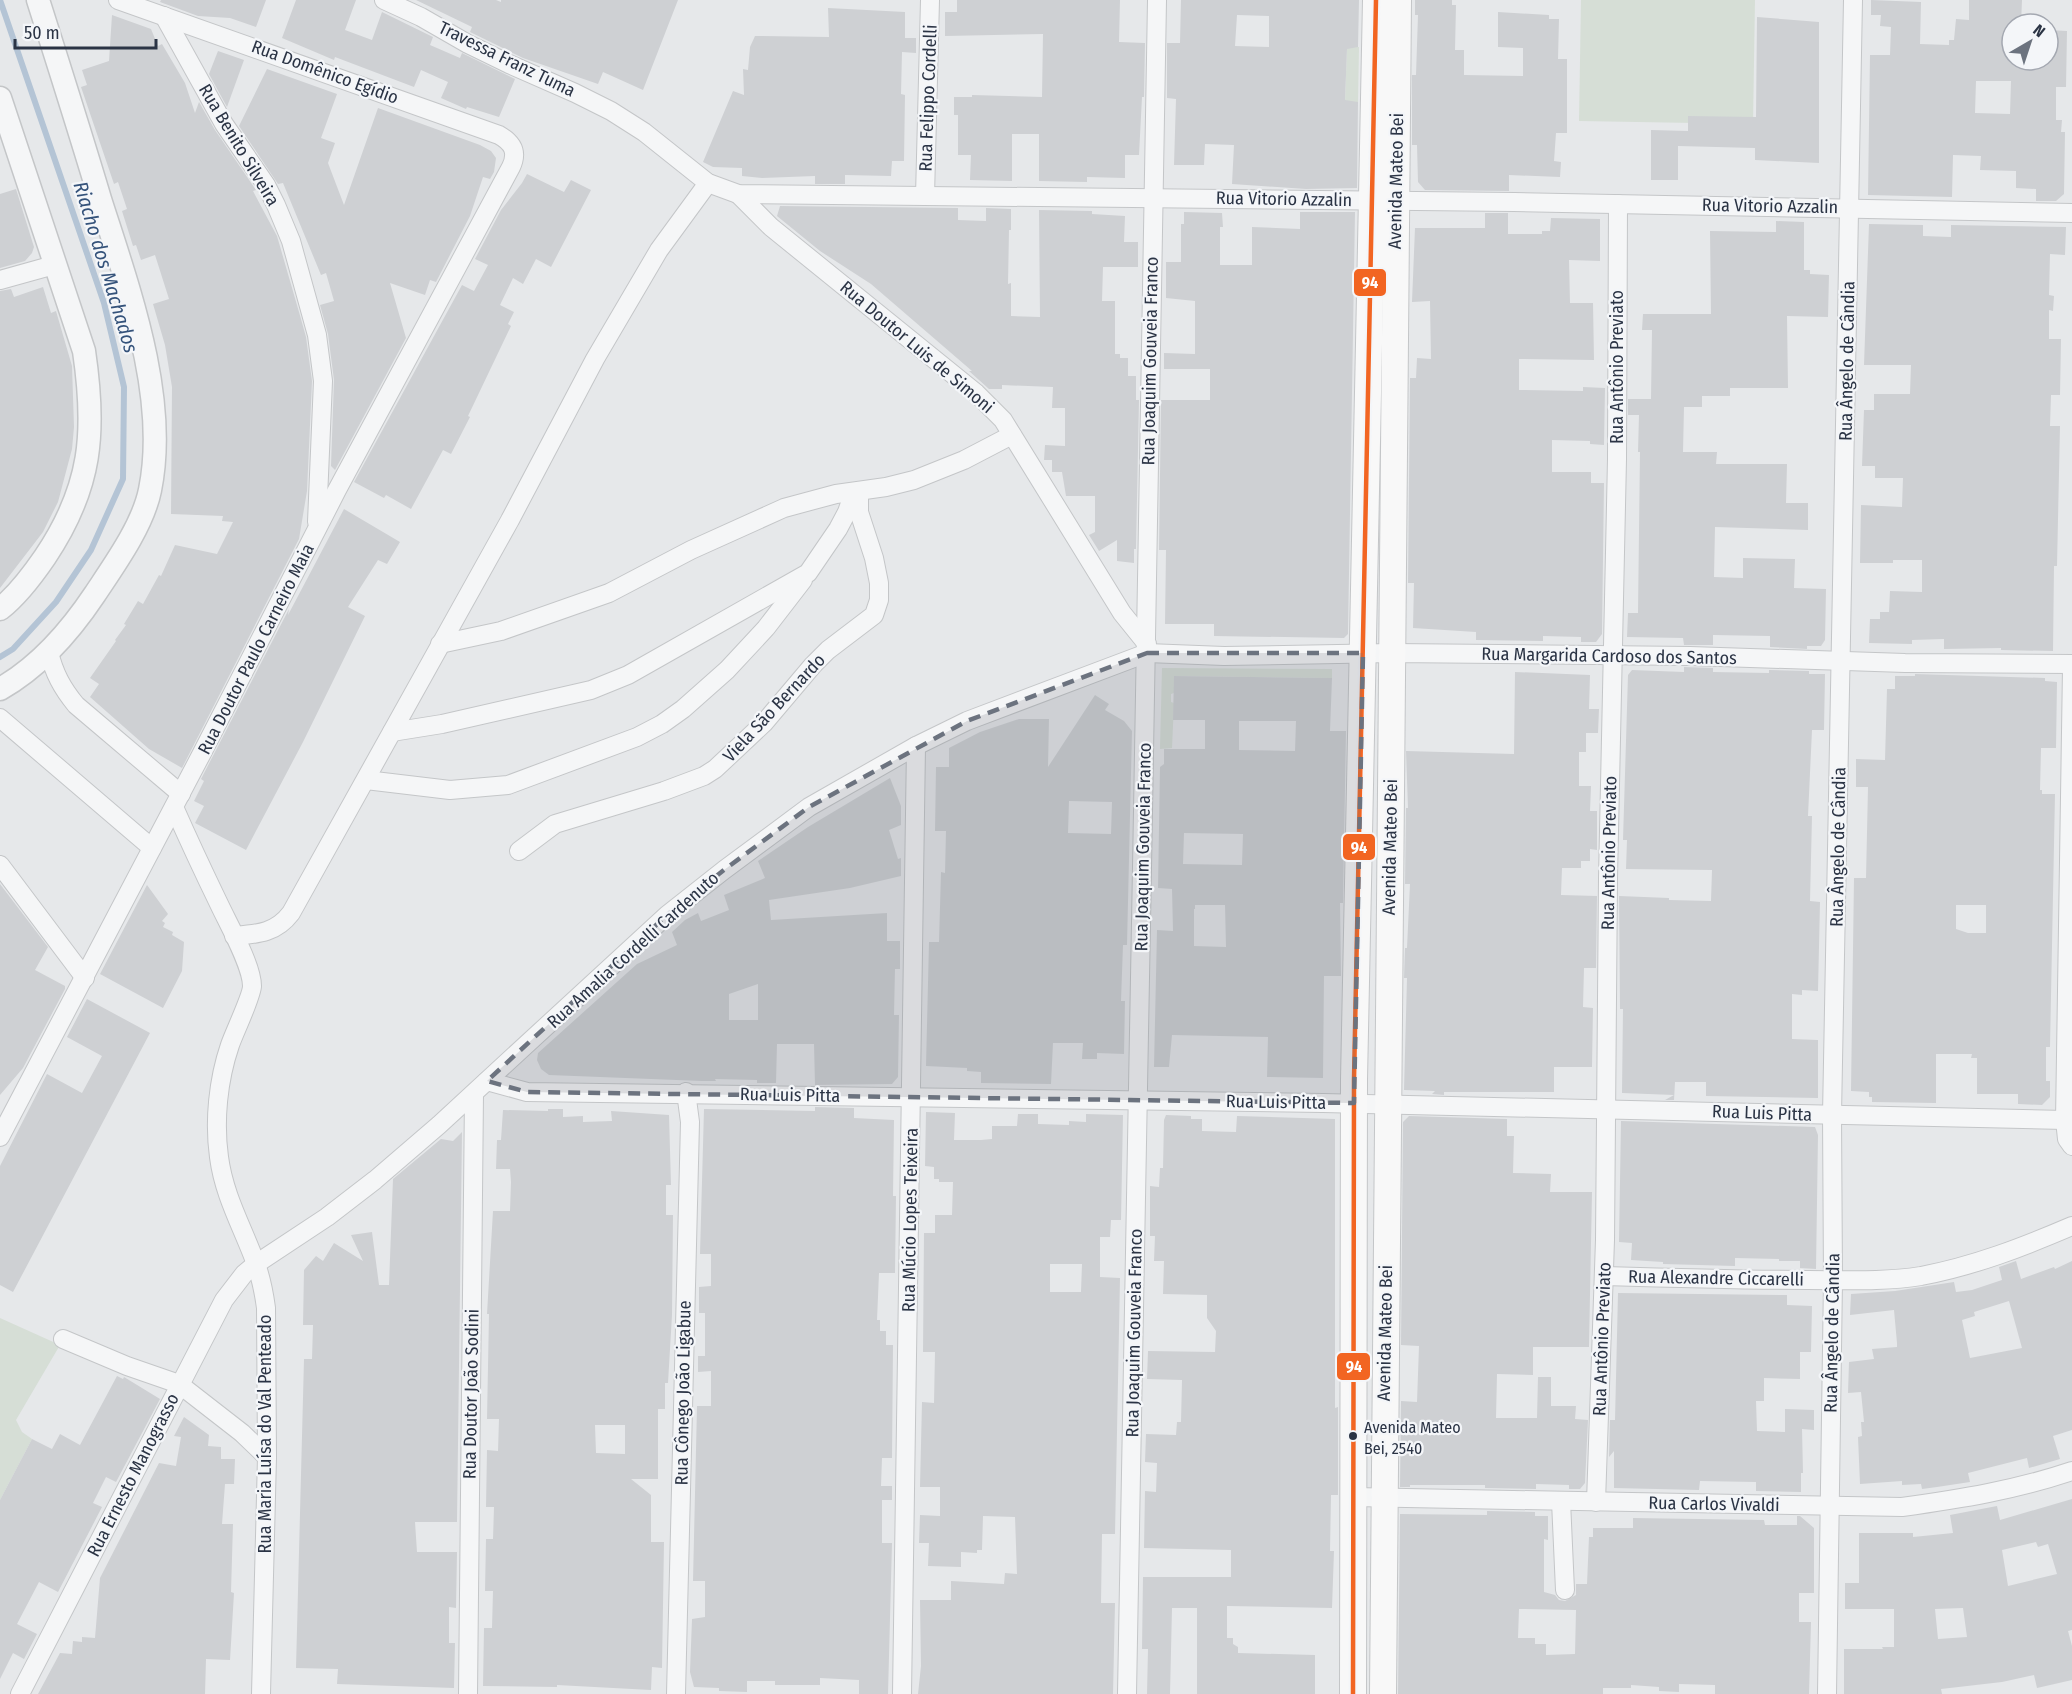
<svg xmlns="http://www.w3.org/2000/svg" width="2072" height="1694" font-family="'Fira Sans Condensed',sans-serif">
  <rect width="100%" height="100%" fill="#e6e8ea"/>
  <g fill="#d6ded6">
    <path d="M1581,0H1755L1753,124L1579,121Z"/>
    <path d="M1347,47H1359L1358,102H1345Z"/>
    <path d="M1162,668L1332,669V678L1174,676V693L1171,694V702L1174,703L1172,748L1160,749Z"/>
    <path d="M0,1318L60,1345L16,1420L22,1432L32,1439L0,1500Z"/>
  </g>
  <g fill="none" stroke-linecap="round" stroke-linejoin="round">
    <path stroke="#b4c4d5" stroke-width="6" d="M0,657L13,649L56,602L91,550L123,479L124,387L104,303L0,0"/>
  </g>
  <g fill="#ced0d3" fill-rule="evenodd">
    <path d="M161,0H266L256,27L230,18L198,16L160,2Z"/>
    <path d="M296,0H356L345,30L372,40L382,12L433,37L430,45L460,58L462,53L515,79L499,117L467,107L466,109L441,98L448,82L421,70L414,87L335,57L334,60L282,38Z"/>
    <path d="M416,0H496L501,2V0H678L643,90L603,72L598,84L523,58L470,32L472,27Z"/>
    <path d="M957,0H1120L1119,42L1145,43L1144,97H1142L1139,155H1125V178L1087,177V182L1039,181V134H1012V181L970,180L971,155H958V115H954V97H972V95L1042,97L1043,34L945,36V12H957Z"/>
    <path d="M1181,0H1359L1358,47L1347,49L1345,100L1358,102L1357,188L1306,189L1232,184L1234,145L1205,144L1204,165H1174L1176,99L1167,98V43H1180ZM1237,15L1269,16V47L1235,46Z"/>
    <path d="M1415,0H1452V5H1456L1455,50H1464V75L1523,76V48L1498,47V12L1549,15V19H1559L1558,59H1567V133H1556L1554,161L1561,162L1560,177L1509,175V191L1425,190L1418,182L1417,145H1412V75H1416L1418,15H1415Z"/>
    <path d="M1871,0L1921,2L1920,44L1949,45V40H1954L1956,19L1969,20V0H2022L2021,24H2012V61L2046,62L2048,30L2067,31L2066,87H2056V120H2062L2061,132H2065L2064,194L2056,201H2036V189L2016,188V171L1980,170L1981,156L1953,155L1952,197L1868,195L1870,55H1890L1891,27L1880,26L1881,15H1871ZM1976,81H2011L2010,114L1975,113Z"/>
    <path d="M828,8L905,12V38H916V53L902,52L901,94L905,95L904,161H892L891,176L845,175V184H815V176L762,178L742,176V168L713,167L703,162L733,91L744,95L743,69L748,70L750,47L755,36L829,37Z"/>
    <path d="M112,15L151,29L158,46L162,44L185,83L195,113L199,102L215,130L256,190L253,191L277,236L299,312L306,337L312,381L307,491L299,539L182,768L149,749L90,697L99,684L90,678L116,641L115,640L126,625L124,624L138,601L143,604L159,575L161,576L175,545L217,554L233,522L222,521L223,516L171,514L172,387L165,345L153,304L169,299L155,255L141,260L136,245L133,246L122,211L127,209L118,182L114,184L81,87L87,85L82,70L109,61Z"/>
    <path d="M1757,17L1819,22V163L1755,160V148L1678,146V180H1651V130L1688,131V116L1756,117Z"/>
    <path d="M218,51L244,60L227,107L209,74Z"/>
    <path d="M267,69L337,94L321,138L335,143L328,163L344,205L378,108L480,145L491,151L496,158L494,172L490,179L483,177L470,216L436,282L430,280L425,295L390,283L406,338L335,470L331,466L334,380L328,334L320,305L334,301L326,273L321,275L283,183L278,184L239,126Z"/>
    <path d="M527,174L564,192L571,180L591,190L551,267L536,259L523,284L513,278L500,305L514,312L508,324L511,326L468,416L470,417L451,454L443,450L411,509L386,495L384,498L354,482L462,285L474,291L488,265L475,259L501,210L522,183Z"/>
    <path d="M16,189L34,247L32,253L25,261L0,268V194Z"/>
    <path d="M780,206L958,208V220L986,221V208L1011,209V230H1009L1008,284L1011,283V316L1040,317L1039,210L1092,211V214L1125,216L1124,242H1138V267H1103L1102,301H1115V354H1120V358H1128V376H1136V400H1139L1136,549H1134V563L1117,561V540L1099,551L1089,535L1095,532V496H1066L1062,472H1052V460H1044L1045,445L1065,446V408H1052L1053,387L1002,385V389H989L969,371H972L871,284L820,251L777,216Z"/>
    <path d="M1184,212L1222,213L1223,227H1220V265H1252V227L1300,229V212H1355L1348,634L1344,638L1214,636V624H1165L1166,550H1159L1161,400H1210V369H1164V353L1195,354V301L1166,298V262H1181V224H1184Z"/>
    <path d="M1485,213H1508V234H1542V231H1550L1551,218L1600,219V261L1569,260L1570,303H1593L1594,360L1519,359V390L1583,391V387L1605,388L1604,445L1590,444V441L1552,440V472H1591V483H1604L1602,634L1596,642H1581V637L1543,636V641L1476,640V632L1413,628L1414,583H1408L1410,378H1416L1417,358L1431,359L1430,301L1412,302L1415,228H1485Z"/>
    <path d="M1776,221L1804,222V270H1810V274L1829,275L1828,317L1787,316L1788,388H1730V396H1702V407H1684L1683,452H1717L1716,464H1787L1786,503H1808V530L1715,527L1714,577L1743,578V558L1795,559L1794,588L1826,589L1825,640L1821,646H1807V649L1770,647V636L1713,635V645H1684L1683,638L1627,637L1628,613H1638L1640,452H1638L1639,415H1628V399H1651L1652,330H1642L1643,314H1711L1710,231L1776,232Z"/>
    <path d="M1869,224L1923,225V236L1951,237V225L2066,227L2065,255L2050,254L2049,295L2054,296L2053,311L2049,310V339H2061L2060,395H2051L2050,426H2060L2057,566H2054L2053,651L2001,650V648L1944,649V639L1912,640V644L1869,643L1870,619H1880V612H1889L1890,591L1922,592V560H1893V563H1860L1861,505L1902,507L1903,478H1875V466H1862L1864,410H1874V394H1910L1911,365H1864Z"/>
    <path d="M43,287L51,313L56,311L72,366L74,427L72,449L58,502L43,532L0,588V291L11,289L14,297Z"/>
    <path d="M344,509L400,542L387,564L378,560L348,607L365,616L303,742L246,850L195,823L204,806L194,801L204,781L201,779L289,609L288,615Z"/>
    <path d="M1684,667L1713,668V672L1769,673V670L1809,671V674H1825L1824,730H1812L1808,816H1812L1810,901L1820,902L1818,991L1802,990V995L1792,994V1039L1818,1040V1098L1706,1096V1082H1675L1674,1100H1665L1674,1095L1622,1093L1623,1009H1620L1619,896L1669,898V900L1711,901L1712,870L1626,869L1627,840H1623L1628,675L1632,670L1684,672Z"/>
    <path d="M1515,672L1590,675L1589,709H1599L1598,733H1586V752H1579V786H1591L1590,811H1597V850L1590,849V861H1581V868H1562L1561,895L1597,896L1596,968H1584L1583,1007L1593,1008L1592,1067H1554V1092H1444V1095L1432,1094L1435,1091L1404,1090L1407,978H1404L1405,948H1407L1410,884H1405L1406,808H1408L1406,751L1514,754Z"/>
    <path d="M1915,674L2045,678V681L2057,682L2056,748H2041L2040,790H2042V794H2055L2050,1047H2046V1081H2050V1097L2042,1105L2018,1104V1094H1977V1058H1971L1972,1054H1936V1103L1872,1102V1097H1869V1092L1851,1091L1854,878H1866L1868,787H1856V759L1885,760L1887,689H1895V676H1915ZM1956,905H1986V933H1968L1956,929Z"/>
    <path d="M1174,676L1332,678L1330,731H1346L1343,903H1340L1341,976H1324L1323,1078L1267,1077L1268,1037L1172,1035L1169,1067H1154L1157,930L1173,931L1172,889L1158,888L1160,767L1164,764V749H1205V720H1173ZM1239,721H1296L1295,751L1239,750ZM1184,833L1243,834L1242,865L1183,864ZM1195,905H1225L1226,947L1194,946V909H1195Z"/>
    <path d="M1095,695L1109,704L1105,710L1124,721L1132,731L1127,945H1123L1121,1001H1125L1124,1054L1097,1053V1059H1082L1083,1043H1053L1051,1084L981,1083V1072L967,1071V1068L926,1066L929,942H939L941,872L945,873L946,831H935L936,767H949V748L980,732L1019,719H1049L1048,767ZM1069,801L1112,802L1111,834L1068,833Z"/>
    <path d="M890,778L901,806V825L889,830L898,859L901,858V876L850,888L769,900L771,920L887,913V941H900V969H895L894,1015H899L898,1077L892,1084L815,1085L814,1044H777L776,1083H757V1080L715,1079L716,1081H702L549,1075L541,1069L537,1060L538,1053L637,964L677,945L672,932L685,920L698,913L701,921L729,910L724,895L765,878L758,861L808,827ZM758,984V1020H729V994Z"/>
    <path d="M0,884L48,947L35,970L65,986V989L23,1068L0,1095Z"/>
    <path d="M147,885L168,914L162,921L165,923L163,927L173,932L172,935L184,942L182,971L163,1008L100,974Z"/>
    <path d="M87,999L150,1033L13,1292L0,1285V1166L47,1074L82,1093L102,1056L67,1037Z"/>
    <path d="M815,1107L854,1108V1118L894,1120L893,1196H896L895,1273H879L877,1320H880V1331H886V1345H893L892,1458H882L881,1486H892V1500H882V1543H892L888,1694H859V1680L820,1678V1685H775V1681H747V1692L719,1691V1688L694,1687L690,1672L692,1619L705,1617V1581H693L697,1406H711V1371L698,1372V1356H705V1313H699V1287L711,1286V1254H700L704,1109L815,1111Z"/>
    <path d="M548,1109H563V1117L583,1116V1122L612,1121L611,1111L669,1115L671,1185H666V1215H673L672,1315L668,1383H665V1409H658V1479H631L651,1495V1542H664L662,1668L652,1667L651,1690L557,1685V1687L483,1686L484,1628H492L493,1591H485L486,1539H493L494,1507H486L487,1450L498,1451L499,1419H487L489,1314H487L493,1211H510L511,1182L510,1169H496L497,1140H501L503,1110L548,1111ZM595,1425H625V1454L596,1453Z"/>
    <path d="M926,1112L955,1113L954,1140H981L992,1139V1126H1017L1018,1114H1038V1124L1069,1125V1121L1086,1122V1114L1123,1115L1121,1220H1111L1110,1237H1100V1277L1120,1278L1115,1534H1102L1101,1603H1115L1113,1694H918L921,1666L920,1600H951V1581L1004,1584L1005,1573L1017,1574L1015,1517L983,1516L982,1550H977V1553L961,1552V1567L928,1566L929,1543H919L920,1515L940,1516V1487H920L922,1402L934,1403L935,1352H923L924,1233H935V1215H952L953,1182H939V1179H934V1167L925,1166ZM1050,1264H1082L1081,1292H1050Z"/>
    <path d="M1166,1115L1191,1116V1119H1202V1131L1236,1132L1237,1116L1335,1119V1408L1338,1407V1495H1331L1330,1551H1334L1332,1608L1227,1606V1638H1233V1644L1238,1647V1653L1315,1655V1694H1197V1608H1172L1170,1694H1147L1148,1649H1142L1143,1577H1231V1550L1144,1548L1145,1491L1156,1492L1157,1463L1145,1462L1146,1434L1176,1435L1177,1422H1181L1182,1380L1147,1379L1148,1351L1215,1352L1216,1331L1207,1318V1295L1163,1294L1164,1261H1154L1155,1236H1150V1186L1159,1187L1160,1168H1163L1164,1120Z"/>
    <path d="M1409,1116L1507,1119V1136H1514L1513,1173L1551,1174L1550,1192H1592L1589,1347H1533V1375L1497,1374L1496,1418H1537L1538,1377H1551V1406H1576L1575,1419L1588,1420L1585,1483L1580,1489H1569V1485L1536,1484V1489L1485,1488V1485H1410V1487H1400L1401,1401L1417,1402L1419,1346L1401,1345L1403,1122Z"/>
    <path d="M1621,1121L1815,1127L1818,1135L1816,1269L1800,1268V1261H1779V1259L1735,1258V1266L1663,1264V1262L1631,1260L1632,1243L1619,1242Z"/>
    <path d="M462,1132L457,1522H415L417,1552H457L456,1608L449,1607V1643H455L454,1688L337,1684L338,1669L296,1668L304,1359H312L313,1325H303L304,1270L316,1256L323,1261L334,1243L363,1261L351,1235L372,1232L379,1285H389L393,1179L441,1139L453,1141Z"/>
    <path d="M2016,1261L2021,1279L2054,1267L2055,1269L2072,1261V1430L2053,1436L2060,1459L2029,1468L2027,1458L1968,1473L1970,1482L1937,1487L1922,1489L1921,1484L1902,1485V1481L1860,1484L1858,1437L1862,1436L1861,1422H1864L1861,1392L1848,1393L1849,1362L1874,1359L1872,1349L1897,1347V1343L1894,1310L1850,1315L1851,1294L1895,1291L1954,1282L1956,1292L1972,1290L2002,1280L1999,1267ZM2009,1301L2022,1348L1970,1358L1962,1320L1975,1316L1974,1312Z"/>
    <path d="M1618,1293L1787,1295V1305L1812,1306L1811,1352H1800V1379L1764,1378V1401H1756L1757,1431L1785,1432V1409L1814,1410V1430L1802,1429L1803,1473H1801V1492L1756,1491V1482L1700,1481L1699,1490L1614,1488V1451L1609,1457L1610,1420H1615Z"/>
    <path d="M117,1376L123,1379L124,1377L160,1399L116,1482L106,1477L93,1503L102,1507L58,1592L39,1582L17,1624L37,1634L24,1659L13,1653L0,1679V1500L32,1439L52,1449L60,1434L80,1445Z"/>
    <path d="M184,1417L209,1435L208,1446L221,1447V1459H235L234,1484H225L222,1524H233L231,1592L234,1593L230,1660L206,1659L205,1694H38L60,1653L72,1654L73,1641L82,1642V1637L95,1638L100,1578L159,1463L176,1466L181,1437L174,1436Z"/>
    <path d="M2072,1499V1630L2068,1631L2072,1646V1680L2037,1688L2034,1675L2002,1682L1941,1689L1942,1694H1844V1649H1883L1882,1647H1894V1609H1845V1583H1859V1533H1913V1537L1953,1533L1950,1515L1997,1506L2000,1520ZM2036,1542L2038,1547L2048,1544L2057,1574L2008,1586L2002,1550ZM1963,1608L1967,1637L1938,1639L1935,1609Z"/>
    <path d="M1487,1511L1535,1512V1516H1548V1540L1544,1539V1592L1555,1595L1559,1600L1565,1601L1576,1595V1584H1587L1589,1537H1593V1528H1633V1518L1764,1520L1765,1525H1797V1516H1800L1814,1528V1593H1799V1622H1811L1809,1694H1715V1685L1679,1684V1692L1659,1691V1687L1631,1685V1688H1603V1694H1398L1400,1514L1487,1515ZM1519,1609L1576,1610L1575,1654L1546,1655V1644H1535V1638H1518Z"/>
  </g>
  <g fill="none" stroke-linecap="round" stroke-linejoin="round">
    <g stroke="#c4c6c8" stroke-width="20">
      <g id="minor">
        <path d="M384,0L421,17L468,44L509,64L575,93L611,111L644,132L708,183L738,194L1514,202L2072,213"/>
        <path d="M164,16L224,124L266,185L276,205L291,241L317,335L323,381L317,522"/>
        <path d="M738,194L771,227L976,393L1003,420L1122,613L1147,644"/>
        <path d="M925,196L930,0"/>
        <path d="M0,280L54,265"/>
        <path d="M440,644L501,631L609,593L691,550L784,508L836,494L886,487L914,480L964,460L1012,435"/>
        <path d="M49,652C54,673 62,688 76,705L181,794"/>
        <path d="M2072,668L2065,1120L2067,1139L2072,1146"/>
        <path d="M0,718L152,848"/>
        <path d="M392,732L442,724L591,690L628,675L808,573L838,529L847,512L854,492"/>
        <path d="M366,780L450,790L508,785L637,737L662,724L683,709L727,670L766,628L803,580"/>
        <path d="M174,807C189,841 204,873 220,906C229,925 252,966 252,986C252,996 234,1033 230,1045C218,1080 214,1121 219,1157C224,1196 243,1228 256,1264C261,1278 264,1293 266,1308L267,1457L261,1694"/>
        <path d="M519,851L555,824L664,791L704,776L715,769L764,723L813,665L828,650L874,615L879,600V583L874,558L859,512V491"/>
        <path d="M0,865L85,978"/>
        <path d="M234,936C258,934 276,933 291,913L510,520L595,359L659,250L708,183"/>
        <path d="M487,1081L527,1092L1323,1103L2065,1120"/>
        <path d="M0,1137L201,755L337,490L511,167C518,152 513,143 499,135L118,0"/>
        <path d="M1604,1276C1672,1278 1740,1280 1808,1280C1846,1280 1884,1282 1921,1276C1974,1266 2023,1247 2072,1226"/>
        <path d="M63,1339L127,1366L179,1384L242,1433L267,1457"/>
        <path d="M1353,1497L1902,1507C1960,1499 2016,1490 2072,1471"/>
        <path d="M1561,1501L1565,1590"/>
        <path d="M1596,1502L1605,1240L1608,878L1617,459L1618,204"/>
        <path d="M20,1694L224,1300L244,1274L256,1264L327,1217L375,1180L439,1125L667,915L724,870L809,807L916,746L967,721L1147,653L1224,656L1392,653L1690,656L1905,663L2072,664"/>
        <path d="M468,1694L474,1094"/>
        <path d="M676,1694L690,1122L686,1092"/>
        <path d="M902,1694L916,746"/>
        <path d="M1127,1694C1138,1129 1147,565 1157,0"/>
        <path d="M1827,1694L1833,1280L1832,1115L1853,0"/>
      </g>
    </g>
    <g stroke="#c4c6c8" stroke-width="25">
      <g id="tertiary">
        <path d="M0,98L84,351C96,432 92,487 45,557C32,576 18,595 0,609"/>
        <path d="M0,689C39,667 71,630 95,594C115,564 143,525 150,490C169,397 128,287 100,199C80,132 59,66 38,0"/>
      </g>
    </g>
    <g stroke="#c4c6c8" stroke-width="28">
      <g id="secondary">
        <path d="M1353,1694L1354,1080L1376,0"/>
        <path d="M1383,1694L1398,0"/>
      </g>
    </g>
    <use href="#minor" stroke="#f5f6f7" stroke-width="18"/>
    <use href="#tertiary" stroke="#f5f6f7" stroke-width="22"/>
    <use href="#secondary" stroke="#f8f8f8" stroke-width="26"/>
    <g stroke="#f4f6f9" stroke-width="9">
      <path id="bus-1" d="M1353,1694L1354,1080L1376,0"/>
    </g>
    <use href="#bus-1" stroke="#f26522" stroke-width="4.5"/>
  </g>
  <path fill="#6c737f" fill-opacity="0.2" stroke="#6c737f" stroke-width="4.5" stroke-dasharray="12 8" stroke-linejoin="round" d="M1147,653H1363L1354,1103L527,1092L487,1081L667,915L724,870L809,807L967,721Z"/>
  <circle fill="#2b3445" stroke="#f4f6f9" stroke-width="2" cx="1353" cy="1436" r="5"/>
  <g text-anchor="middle" stroke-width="4.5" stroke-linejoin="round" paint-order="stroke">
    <g font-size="16" fill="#2b3445" stroke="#f4f6f9" text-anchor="start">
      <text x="1364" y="1433">Avenida Mateo<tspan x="1364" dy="21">Bei, 2540</tspan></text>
    </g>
    <g font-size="18" fill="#2b3445" stroke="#f4f6f9">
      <text transform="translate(507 59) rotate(26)" y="6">Travessa Franz Tuma</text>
      <text transform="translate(325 72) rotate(20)" y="6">Rua Domênico Egídio</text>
      <text transform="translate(928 98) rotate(-88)" y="6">Rua Felippo Cordelli</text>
      <text transform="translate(239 145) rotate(59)" y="6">Rua Benito Silveira</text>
      <text transform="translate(1396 181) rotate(-89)" y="6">Avenida Mateo Bei</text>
      <text transform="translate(1284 199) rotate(1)" y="6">Rua Vitorio Azzalin</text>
      <text transform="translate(1770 206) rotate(1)" y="6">Rua Vitorio Azzalin</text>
      <text transform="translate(917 347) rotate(40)" y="6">Rua Doutor Luis de Simoni</text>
      <text transform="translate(1150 361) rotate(-89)" y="6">Rua Joaquim Gouveia Franco</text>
      <text transform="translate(1847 361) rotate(-89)" y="6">Rua Ângelo de Cândia</text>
      <text transform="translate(1617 367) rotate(-90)" y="6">Rua Antônio Previato</text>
      <text transform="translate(256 649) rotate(-63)" y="6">Rua Doutor Paulo Carneiro Maia</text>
      <text transform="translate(1609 656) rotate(1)" y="6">Rua Margarida Cardoso dos Santos</text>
      <text transform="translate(774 708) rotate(-47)" y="6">Viela São Bernardo</text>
      <text transform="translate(1143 847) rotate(-89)" y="6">Rua Joaquim Gouveia Franco</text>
      <text transform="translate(1390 847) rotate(-89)" y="6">Avenida Mateo Bei</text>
      <text transform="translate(1838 847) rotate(-89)" y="6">Rua Ângelo de Cândia</text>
      <text transform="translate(1609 853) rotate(-89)" y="6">Rua Antônio Previato</text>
      <text transform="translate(633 950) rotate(-42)" y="6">Rua Amalia Cordelli Cardenuto</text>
      <text transform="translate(790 1095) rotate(1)" y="6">Rua Luis Pitta</text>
      <text transform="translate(1276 1102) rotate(1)" y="6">Rua Luis Pitta</text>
      <text transform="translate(1762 1113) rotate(2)" y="6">Rua Luis Pitta</text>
      <text transform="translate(910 1220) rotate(-89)" y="6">Rua Múcio Lopes Teixeira</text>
      <text transform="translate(1716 1278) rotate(1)" y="6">Rua Alexandre Ciccarelli</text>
      <text transform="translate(1134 1333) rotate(-89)" y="6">Rua Joaquim Gouveia Franco</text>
      <text transform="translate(1385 1333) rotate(-89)" y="6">Avenida Mateo Bei</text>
      <text transform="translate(1832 1333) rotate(-89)" y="6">Rua Ângelo de Cândia</text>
      <text transform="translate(1602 1339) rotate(-88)" y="6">Rua Antônio Previato</text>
      <text transform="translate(683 1393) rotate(-89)" y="6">Rua Cônego João Ligabue</text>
      <text transform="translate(471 1394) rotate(-89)" y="6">Rua Doutor João Sodini</text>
      <text transform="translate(265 1434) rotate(-90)" y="6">Rua Maria Luísa do Val Penteado</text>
      <text transform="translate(133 1475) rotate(-63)" y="6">Rua Ernesto Manograsso</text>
      <text transform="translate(1714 1504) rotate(1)" y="6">Rua Carlos Vivaldi</text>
    </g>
    <g font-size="20" font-style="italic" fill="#34527a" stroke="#f4f6f9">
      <text transform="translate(106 267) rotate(73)" y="7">Riacho dos Machados</text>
    </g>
  </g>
  <g stroke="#f4f6f9" stroke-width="2">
    <rect x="1353" y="268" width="34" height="29" rx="6" fill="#f26522"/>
    <rect x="1342" y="833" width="34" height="28" rx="6" fill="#f26522"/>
    <rect x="1336" y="1352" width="35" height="29" rx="6" fill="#f26522"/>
  </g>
  <g font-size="16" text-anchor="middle" font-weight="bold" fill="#fff">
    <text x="1370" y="288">94</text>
    <text x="1359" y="853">94</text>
    <text x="1354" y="1372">94</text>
  </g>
  <g transform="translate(2030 42) rotate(39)"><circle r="28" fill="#f4f6f9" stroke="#a4a8b1" stroke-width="1.5"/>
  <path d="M0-4.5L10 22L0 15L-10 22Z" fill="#6c737f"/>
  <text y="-9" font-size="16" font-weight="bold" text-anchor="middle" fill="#2b3445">N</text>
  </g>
  <path d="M15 39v9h141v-9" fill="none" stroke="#2b3445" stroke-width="3"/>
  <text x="24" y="39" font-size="18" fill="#2b3445" stroke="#f4f6f9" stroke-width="4.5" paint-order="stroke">50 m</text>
</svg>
